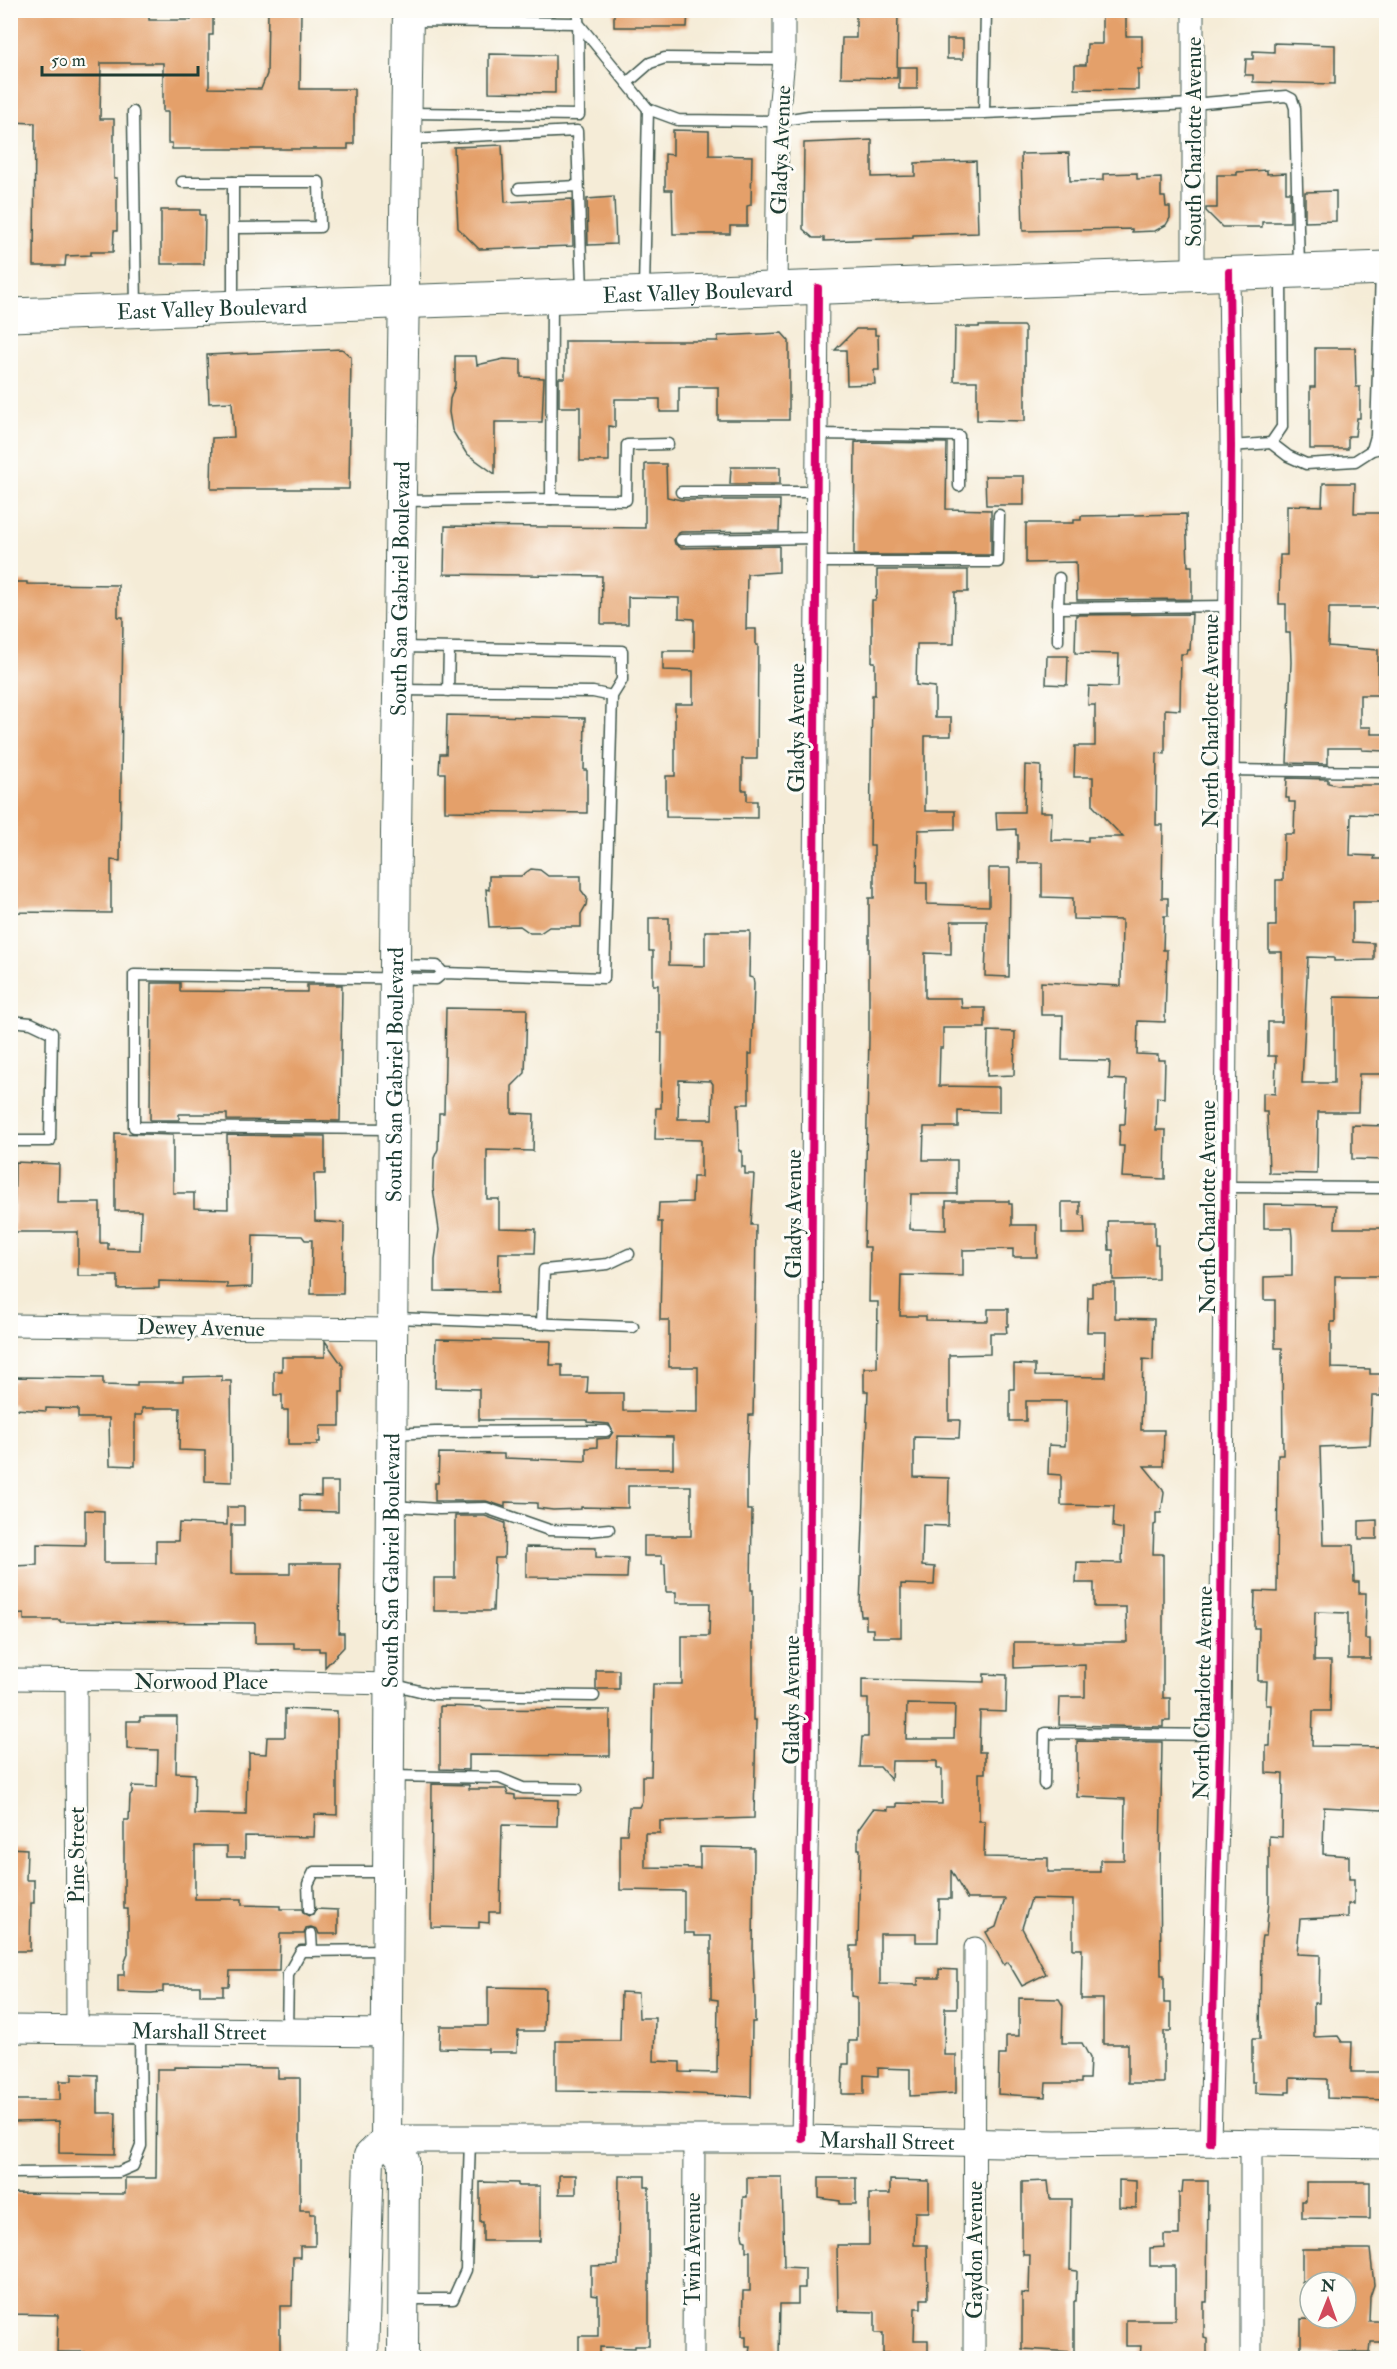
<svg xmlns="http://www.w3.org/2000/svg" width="1397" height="2369" font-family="'IM FELL Double Pica',serif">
  <rect width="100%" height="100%" fill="#fdfcf7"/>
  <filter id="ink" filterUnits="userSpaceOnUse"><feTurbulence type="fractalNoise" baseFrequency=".0167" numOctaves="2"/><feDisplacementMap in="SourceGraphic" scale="12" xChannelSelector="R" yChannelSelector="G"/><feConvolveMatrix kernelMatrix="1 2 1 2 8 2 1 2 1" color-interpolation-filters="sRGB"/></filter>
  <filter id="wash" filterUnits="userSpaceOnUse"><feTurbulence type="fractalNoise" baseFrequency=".008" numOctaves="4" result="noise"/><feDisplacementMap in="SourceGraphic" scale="24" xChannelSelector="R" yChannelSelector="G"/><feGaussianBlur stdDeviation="1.35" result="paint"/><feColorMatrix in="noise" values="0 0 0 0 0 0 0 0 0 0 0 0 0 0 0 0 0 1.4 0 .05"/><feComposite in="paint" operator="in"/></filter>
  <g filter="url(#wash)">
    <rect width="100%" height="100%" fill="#f5ecd7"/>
    <g id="blocks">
      <g fill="#e4a06b" fill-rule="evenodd">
        <path d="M10,10H149V20H191V10H213V35H209V88L261,89L267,74L268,10H301L300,89H354V144H348V149H172V143H168V112H163V63H101L100,119H114V178H117V231H114L113,252H91V255L66,256L65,266H34L35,123L10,122Z"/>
        <path d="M614,10H688L687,27H614Z"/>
        <path d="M856,10H898L897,78L841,77L842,38H856Z"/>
        <path d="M1102,10H1126V36H1142V69H1138V90L1075,89V65H1086L1087,44H1102Z"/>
        <rect x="947" y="39" width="16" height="20"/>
        <path d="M1274,43L1335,45V84L1253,82V75H1245L1246,59H1253V51L1274,52Z"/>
        <path d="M489,54L555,55V93L489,92Z"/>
        <rect x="899" y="67" width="18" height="22"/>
        <path d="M673,130L709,131V155L752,156L751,205L747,206V226H730V234H673L672,190H665V154L673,155Z"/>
        <path d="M872,140V177L915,176V163L976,161L978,233L913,235V238L824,241V238H813L803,229L804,143Z"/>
        <path d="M502,145L505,202L572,199L573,246L479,249L458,228L454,147Z"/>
        <path d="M1069,153L1070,181L1103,180V174L1137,173V179L1161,178V197H1165L1166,207H1170V218L1166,225L1155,231L1132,232V229L1023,231L1021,154Z"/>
        <path d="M1267,170V174L1286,173V192H1290V222H1262V227H1222L1206,211V208H1217V175H1237V172Z"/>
        <path d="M1336,191V221L1305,222V192Z"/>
        <path d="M614,197L616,244L588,245L587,199Z"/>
        <path d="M161,210H200V215H205L204,264H161Z"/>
        <path d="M979,326H1023L1025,328V421L977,420V381H954L955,327H979Z"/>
        <path d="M856,329H875V335H878L879,370H874L875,384L847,385L846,350H835Z"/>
        <path d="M782,333L789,341V420H718V387H679V412H660V399H615V427L609,426V461H580V407H559V378H565V341H718V336Z"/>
        <path d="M1315,348H1355L1356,387H1360V418H1357L1355,436H1348V449H1310V387H1315Z"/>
        <path d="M342,349L351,357L349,489H211L212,438L234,437L232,402L209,403L207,355Z"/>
        <path d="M455,356H476L477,365L504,359L521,360V377L544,378L542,422H495V474L466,453L452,430L449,412L450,399L455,385Z"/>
        <path d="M855,442L947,443L946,509L991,510V555H854Z"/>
        <path d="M645,464H666L667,497L681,500H780L779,531L681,532L677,534L674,540L675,544L681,548L779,546V572L747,574L746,629H756V645H758L757,759H742V790H747V801H757V818L666,817V776H675V704H693V671L663,670V651H694V619L679,618V598L628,597V624H601L602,576L444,574L445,526L645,528Z"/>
        <path d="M731,467H780V484H730Z"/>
        <path d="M985,476H1024V505H986Z"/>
        <path d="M1323,483H1355L1354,513H1386V608H1329L1328,646L1378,650V695H1360V727H1371V734H1386V751L1362,750V748H1328V764L1287,763L1291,662L1290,633H1286V604H1279L1280,555H1287V505L1322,506Z"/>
        <path d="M1186,514L1188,566H1192V599L1077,600L1076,562L1026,563V523H1074V520H1081V516Z"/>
        <path d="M877,570H968V592H955L954,644H917L916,685L935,687V718H951V736H925V811H955V829L918,830L917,883H927V904L989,906V868H1010L1009,977L985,976L987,921H951V954L925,953V998H961L962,1008H985V1028H943V1048H940L939,1086L999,1087V1112L958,1111V1127H924L923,1160H957V1194H911L910,1229L946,1230V1201H1009V1204H1012V1225H1037V1257H1013V1249L963,1250V1276L901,1275L900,1316H926V1320L988,1321V1309H1008V1326H1006L1007,1333H990V1354L949,1355V1420H960L959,1438L914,1437V1477L949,1478L948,1526L923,1525L922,1566L935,1567L934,1585L901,1584V1637H873V1629H866V1616H861L860,1605L868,1391H864V1368H877L878,1302H869L870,1247H864L869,1038V898H874V846H870L872,695H875V662H872V600H875L877,595Z"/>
        <path d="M10,582H27V584L118,585V617H123L120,861L111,860V913L10,912Z"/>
        <path d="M1192,614L1190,650H1188L1187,654H1181L1180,710L1165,709V754L1157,753L1156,825H1163L1162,898H1168V916H1164L1163,950H1167L1165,1022L1138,1021L1137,1054L1158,1055V1060H1165L1164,1098L1157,1097L1156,1130H1166L1165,1179L1122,1177L1124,1146H1119L1120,1124H1125L1127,1080L1109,1079L1110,1061L1062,1060L1063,1015H1041V982L1121,986L1122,920L1073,919V898L1042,897V863H1018V835H1016V829L997,830L996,812H1024L1025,765L1041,766L1040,812H1052L1051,840L1088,841V837H1123L1093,806V777H1074L1075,746H1095V705H1088L1089,686L1118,687L1119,654L1075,653L1076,615Z"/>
        <path d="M1047,656H1068L1067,685L1046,684Z"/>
        <path d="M447,715L585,718L584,770H587V813L445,811V773H439L440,754H446Z"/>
        <path d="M1287,778L1328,779V783L1338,785H1386V815L1351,814L1350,855L1375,856L1374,859H1386V902H1353V942L1374,943V960L1334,961V958L1308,957L1302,1083H1334V997L1386,998L1383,1074H1359L1358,1112H1318L1317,1174L1269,1173L1267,1112H1263V1093L1275,1094L1276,1056H1268V1022H1282V952H1269V926H1276V880H1283L1284,834H1294L1295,802H1289V798H1286Z"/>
        <path d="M531,869L540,870L548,876H581V890L587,898L586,905L581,914V927H549L540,933H530L520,926L489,927L486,889L489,890V876H521Z"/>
        <path d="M649,918H669V965L705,966V931H750L749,977L753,978L754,983L752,1054H749V1104H738L739,1151H742V1167H745V1174H754L751,1225H756L754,1372L753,1415H749L747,1462V1510H752L751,1590H753V1720H756L754,1818L660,1821V1833H645V1867L700,1868V1847L754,1848L753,1955L755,2000V2022H752L751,2097L661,2092L556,2091V2041H620L621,1992L638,1993L639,2018H655L654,2061L680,2062V2072L717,2073L718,2000L711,1999V1936H694V1933H684V1891L620,1890V1834H627L629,1807H639L642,1801V1776H651L653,1684H682V1636H709L710,1603H676V1592H666L665,1564H662V1556H644V1536H691V1486H628V1508L581,1507V1509L553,1510L537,1508V1503L505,1502V1507L486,1501H435V1483H438L439,1453L504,1454V1458L586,1461V1448L597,1447V1439L609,1438L613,1432L609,1424L587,1422V1420H479V1389L435,1388L436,1339L551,1341L550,1365H562V1377H588L587,1393H623V1411L698,1412V1367H669V1320H660L662,1222H658L659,1203L692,1202L693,1177H701V1140L655,1139L656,1108H661L662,1033H658V985H653V951H649ZM679,1080L711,1081L713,1084L712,1119H678ZM618,1436L673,1437V1468H617Z"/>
        <path d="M151,983H180V991L307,992V985H342L340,1121L227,1120V1114H179V1120H150Z"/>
        <path d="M446,1008L527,1009L525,1073L512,1086V1113L534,1114L533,1151L487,1150V1199H499V1228L536,1229L535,1253H499L498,1292L435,1291V1259L439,1230L433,1188L434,1158L438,1149L439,1113H444Z"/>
        <path d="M988,1031L1015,1032L1014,1075L987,1076Z"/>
        <path d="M1352,1125L1386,1126V1160L1352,1159Z"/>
        <path d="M115,1133L173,1135V1193H194V1208L228,1209L227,1135L325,1136V1174H314L315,1221L344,1223L343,1294H311L312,1240H305L302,1236L253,1235L252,1287L227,1288V1283L159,1281V1288L118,1289V1276H78V1232H14L15,1162L59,1164L58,1203H100V1243H108V1249L140,1250L141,1211H115Z"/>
        <path d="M1062,1202H1080V1215L1084,1216L1085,1234H1062Z"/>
        <path d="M1264,1204L1336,1205L1335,1228H1386V1276H1335V1322H1331V1368L1370,1369V1374H1381V1396H1372L1370,1445L1320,1447L1323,1545H1353L1354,1582H1359V1593H1366L1365,1639H1370V1659H1348V1613L1315,1612L1314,1661H1331L1330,1711H1313L1312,1746L1386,1747V1803H1383V1810L1324,1807L1323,1854L1349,1856V1879H1354V1904H1348V1917L1300,1919L1297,1954L1320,1955L1319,2003H1314V2037L1338,2036L1342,2042H1352L1351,2072H1386V2100L1327,2098V2079L1290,2078V2092H1286V2094L1255,2093V2082H1252V2039H1260L1261,1943L1262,1936H1266L1269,1900V1836L1282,1837L1283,1774L1266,1773V1746H1270L1271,1705H1266L1267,1681H1258L1259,1628H1254L1255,1591L1277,1592L1278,1455H1283L1282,1348H1275V1300H1264V1277L1292,1276V1237L1291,1228H1264Z"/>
        <path d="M1108,1221H1155V1245H1158V1279L1113,1280V1250H1109Z"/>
        <path d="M1092,1283H1115V1318L1154,1319L1153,1360L1143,1359L1141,1430H1164L1163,1466H1144L1163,1489L1164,1493L1161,1513H1156V1524L1154,1525L1153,1554H1163V1698H1170V1721H1163V1727L1059,1725L1060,1697H1085V1665L1014,1668V1642H1127L1126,1607H1094V1583H1076L1077,1562L1122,1563L1123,1529L1113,1527L1114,1506L1061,1505V1475L1048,1474L1049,1445L1065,1446L1066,1401H1026V1421H1010V1389H1014V1364L1035,1365V1376L1105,1377L1106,1332H1087L1088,1297H1092Z"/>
        <path d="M325,1341L343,1366V1392H340V1426H320V1442H317V1445H288V1410H282V1395H274V1371H282V1357H325Z"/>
        <path d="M222,1376V1381H231L232,1482L205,1481V1451L179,1450L180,1408H142V1415H135V1466L110,1465L109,1418H78V1409L46,1408V1411L15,1409V1404H10V1381H15V1377L103,1378V1385L137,1386V1382H183V1377Z"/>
        <path d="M321,1482H338V1512L300,1511V1495L321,1496Z"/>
        <path d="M227,1507H244V1525H231V1574H290V1563H340L339,1633H344V1647L325,1667V1651H319V1648H294V1643H255V1623L60,1622V1620H24V1614L12,1615L13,1566L37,1565V1544L85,1545V1510L104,1511V1563H156V1541H178L179,1523L227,1525Z"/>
        <path d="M455,1516H485L505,1523L504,1558H495L493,1611H434V1578H455Z"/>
        <path d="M1377,1520V1539H1359V1521Z"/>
        <path d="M526,1547L596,1548V1557L628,1558L627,1578L526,1577Z"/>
        <rect x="596" y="1670" width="23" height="19"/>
        <path d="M984,1674L1007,1675L1006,1712L980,1711L979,1752H985V1773H979V1821H985L984,1857L1048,1858V1872H1100V1860H1124L1125,1799L1077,1797V1741L1162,1742L1160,1864L1161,1975H1164V2003H1171V2031H1164V2083H1128V2044H1103V1999H1081L1082,1949H1073V1900L1031,1899L1022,1928L1046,1974L1022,1986L1008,1962L1004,1965L986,1932L996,1927L1005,1899H967L951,1870V1899H939L938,1942H916V1934H880V1984L918,1985V1978H939V1969L957,1970V2008H945L944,2055H956V2093L910,2096V2069L878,2068V2076L864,2075V2094H842L843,2064H849V2041H857V1997L851,1996V1946H858L860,1849H858V1830L873,1809L888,1810V1807H897V1803L942,1804V1769H937V1761H892L891,1780L880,1767H860L862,1737H868V1699H862V1679L984,1682ZM907,1704L955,1705L954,1739H906Z"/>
        <path d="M440,1706L481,1707L484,1709L610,1710V1756L469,1755V1770L440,1769Z"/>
        <path d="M285,1709L337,1711V1815L315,1814L314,1837L245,1836V1857H227V1846H195V1899H242V1905L280,1906V1909H302L303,1913L309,1916L313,1915L316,1909L338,1910V1934H319L317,1929L311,1927L306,1928L304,1934H280L279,1971H230L229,1986H223V1995H200V1986H163V1992L151,1993L118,1992V1975H124V1964L128,1954V1909H124V1820H129L130,1795L132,1793V1786L157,1787L158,1750L127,1749V1721H140V1717H177L176,1773L195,1774L194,1814L246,1815L247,1768H249V1753L266,1754L267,1737H285Z"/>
        <path d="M432,1784L469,1785V1789H506L508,1794L515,1795V1799L558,1800L557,1826L502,1825L500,1912H489V1923L479,1922V1928L431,1927Z"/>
        <path d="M10,1848L27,1849L26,1880H34V1903H31L30,1951H10Z"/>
        <path d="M488,1987L545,1988L544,2031H518L517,2052H488V2049L439,2048L440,2026H488Z"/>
        <path d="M1019,1998L1059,1999L1063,2006L1062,2043H1082L1090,2058L1089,2079H1081V2083H1046L1045,2097L998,2094L999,2055H1006V2036H1019Z"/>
        <path d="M174,2067L278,2068V2078H300V2210H310V2214H315V2246H300V2257H293L292,2306H280V2358H84V2352H57L58,2315L10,2314V2193L125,2194V2178H156L157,2069H174Z"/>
        <path d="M72,2074L98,2075V2113H116L115,2154L59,2153V2121L14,2122V2100H60V2081H72Z"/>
        <rect x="559" y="2175" width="17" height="19"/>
        <path d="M619,2176H645V2187H649V2346H635V2348L600,2347V2357H579V2336H598V2296L591,2295V2266L618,2265Z"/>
        <path d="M747,2177H782L784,2267L805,2268V2288H798V2304H780L779,2356L749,2355L750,2346H746V2336H742L743,2291H750V2251H746V2241L743,2240L742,2235L743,2197H747Z"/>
        <path d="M819,2178H856V2204H840V2201L819,2198Z"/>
        <path d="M890,2180L929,2181V2212H915L914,2245H927L928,2299H921V2308H915L914,2340H928V2357H909L910,2353H883V2333H875V2312L838,2311L837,2245H869V2194H890Z"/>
        <path d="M1119,2180L1136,2181V2208L1119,2207Z"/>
        <path d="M1048,2181L1050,2199H1071L1070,2270L1077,2271L1076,2301H1074V2352L1022,2349V2293L1029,2294L1030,2255H1023V2250H1022V2182Z"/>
        <path d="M1183,2181H1208L1207,2302H1204V2337L1207,2338V2358H1140L1141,2346H1126V2320H1175V2266H1150V2248L1164,2247V2235H1179V2193H1182Z"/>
        <path d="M480,2182L518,2183V2186H540V2241H483V2222H480Z"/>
        <path d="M1306,2182H1370V2219L1302,2218V2201H1306Z"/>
        <path d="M1302,2249H1370L1374,2285L1370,2297L1369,2321H1386V2342H1371L1370,2352H1301V2319L1346,2320V2282H1302Z"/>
      </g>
    </g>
  </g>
  <g filter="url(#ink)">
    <use href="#blocks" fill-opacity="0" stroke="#3f574c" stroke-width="1.5"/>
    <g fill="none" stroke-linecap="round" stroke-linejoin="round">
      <g stroke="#3f574c" stroke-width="13">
        <g id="service">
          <path d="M410,21L578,23"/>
          <path d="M578,23L648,109L678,120L778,121L809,116L984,113L1192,104L1286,96L1292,99L1295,108L1299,267"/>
          <path d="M627,83L650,63L665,58L784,59"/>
          <path d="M133,112L136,307"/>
          <path d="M408,113L579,115L578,10"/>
          <path d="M984,113L986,10"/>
          <path d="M409,139L577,131L582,293"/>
          <path d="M182,182H233"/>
          <path d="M519,189L578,186"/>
          <path d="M233,228L320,227L319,182H233V304"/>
          <path d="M644,289L648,109"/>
          <path d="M816,434L959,436V486"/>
          <path d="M1271,443L1288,456L1306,464L1355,461L1372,450L1386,447"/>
          <path d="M1231,446L1271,443L1282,427L1281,276"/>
          <path d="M1372,450L1376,436L1381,271"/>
          <path d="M681,492H816"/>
          <path d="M551,499L626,500L627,445L668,444"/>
          <path d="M401,501L551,499L552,299"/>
          <path d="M681,540L815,538"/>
          <path d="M815,562H998L999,515"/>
          <path d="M1059,578L1058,608L1229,606"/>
          <path d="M1058,608V641"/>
          <path d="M399,690L593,692L612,696"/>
          <path d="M448,691L449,648"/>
          <path d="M1228,770L1385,772"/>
          <path d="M396,965L437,966L443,973"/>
          <path d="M10,1021L31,1023L52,1033L50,1141H10"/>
          <path d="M393,1129L134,1127V975L436,979L443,973L604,978L612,696L622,680V651L399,647"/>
          <path d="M1225,1187L1386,1188"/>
          <path d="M396,1318L633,1327"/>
          <path d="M542,1324L544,1270L608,1264L629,1254"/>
          <path d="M392,1434L435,1432L606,1431"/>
          <path d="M392,1506L439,1509L486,1508L549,1530L588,1531L609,1529"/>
          <path d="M391,1684L432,1694L594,1696"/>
          <path d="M390,1776L499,1778L523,1788L577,1789"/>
          <path d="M1044,1784L1045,1733L1220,1735"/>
          <path d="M309,1909L308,1884L314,1872H386"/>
          <path d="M311,1934L312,1951"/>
          <path d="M287,2032L288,1974L301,1951L385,1950"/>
          <path d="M10,2173L119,2172L133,2166L141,2146L140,2031"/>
          <path d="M404,2299H453L466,2270L470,2139"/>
        </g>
      </g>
      <g stroke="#3f574c" stroke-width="23">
        <g id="minor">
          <path d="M1193,273V10"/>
          <path d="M776,290L778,121L784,59V10"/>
          <path d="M10,1325L392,1329"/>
          <path d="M10,1679L249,1681L391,1684"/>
          <path d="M76,1680L77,2029"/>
          <path d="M802,2139L808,1800L818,288"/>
          <path d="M1210,2142L1220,1735L1231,446L1229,272"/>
          <path d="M693,2358L694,2140"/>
          <path d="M974,2358L975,1948"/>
          <path d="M1251,2358V2143"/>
        </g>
      </g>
      <g stroke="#3f574c" stroke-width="29">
        <g id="tertiary">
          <path id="s1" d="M10,2029L388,2033"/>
          <path id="s2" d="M386,2139H802L1055,2144L1210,2142L1386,2145"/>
        </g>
      </g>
      <g stroke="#3f574c" stroke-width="32">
        <g id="secondary">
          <path d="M363,2358L369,2156L386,2139"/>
          <path id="s3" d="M403,2358L404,2160L386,2139L396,834L408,10"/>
        </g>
      </g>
      <g stroke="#3f574c" stroke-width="35">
        <g id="primary">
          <path id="s4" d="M10,315L1386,268"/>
        </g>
      </g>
      <use href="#service" stroke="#fff" stroke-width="10"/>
      <use href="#minor" stroke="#fff" stroke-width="21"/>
      <use href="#tertiary" stroke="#fff" stroke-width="27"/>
      <use href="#secondary" stroke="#fff" stroke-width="30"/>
      <use href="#primary" stroke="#fff" stroke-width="33"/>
      <g stroke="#fdfcf7" stroke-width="11">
        <g id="cycleway">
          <path d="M802,2139L808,1800L818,288"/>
          <path d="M1210,2142L1220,1735L1231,446L1229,272"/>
        </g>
      </g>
      <use href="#cycleway" stroke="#d6006c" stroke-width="8"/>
    </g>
  </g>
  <g text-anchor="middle" stroke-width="6" stroke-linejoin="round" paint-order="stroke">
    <g font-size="22" fill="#1f3d34" stroke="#fdfcf7">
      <text transform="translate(1193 142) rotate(-90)" y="8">South Charlotte Avenue</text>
      <text transform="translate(780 150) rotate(-88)" y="8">Gladys Avenue</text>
      <text dy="8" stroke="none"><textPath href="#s4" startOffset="688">East Valley Boulevard</textPath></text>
      <text dy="8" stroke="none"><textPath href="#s4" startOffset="202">East Valley Boulevard</textPath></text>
      <text dy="8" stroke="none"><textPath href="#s3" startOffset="1776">South San Gabriel Boulevard</textPath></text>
      <text transform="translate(1210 721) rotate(-90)" y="8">North Charlotte Avenue</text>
      <text transform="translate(796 728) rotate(-90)" y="8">Gladys Avenue</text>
      <text dy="8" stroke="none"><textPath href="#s3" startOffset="1290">South San Gabriel Boulevard</textPath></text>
      <text transform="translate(1207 1207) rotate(-90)" y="8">North Charlotte Avenue</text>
      <text transform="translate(793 1214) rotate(-90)" y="8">Gladys Avenue</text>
      <text transform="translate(201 1327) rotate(1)" y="8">Dewey Avenue</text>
      <text dy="8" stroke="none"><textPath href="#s3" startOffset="804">South San Gabriel Boulevard</textPath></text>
      <text x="201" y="1689">Norwood Place</text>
      <text transform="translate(1202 1693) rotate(-89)" y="8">North Charlotte Avenue</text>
      <text transform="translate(791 1700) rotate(-90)" y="8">Gladys Avenue</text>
      <text transform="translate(76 1855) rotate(-90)" y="8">Pine Street</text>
      <text dy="8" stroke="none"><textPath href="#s1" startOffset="189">Marshall Street</textPath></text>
      <text dy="8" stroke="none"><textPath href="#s2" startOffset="501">Marshall Street</textPath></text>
      <text transform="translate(692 2249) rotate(-90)" y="8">Twin Avenue</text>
      <text transform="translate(974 2250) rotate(-90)" y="8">Gaydon Avenue</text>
    </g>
  </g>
  <rect width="1397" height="2369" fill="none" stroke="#fdfcf7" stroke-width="36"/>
  <g transform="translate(1328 2300) rotate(1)"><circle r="28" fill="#fdfcf7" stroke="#a4b0a9" stroke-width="1.5"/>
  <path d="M0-4.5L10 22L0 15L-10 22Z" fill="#d1495b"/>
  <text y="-9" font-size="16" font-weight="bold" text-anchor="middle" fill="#1f3d34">N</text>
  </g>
  <path d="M42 66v9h156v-9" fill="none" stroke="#1f3d34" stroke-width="3"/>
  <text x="51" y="66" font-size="18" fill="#1f3d34" stroke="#fdfcf7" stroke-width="4.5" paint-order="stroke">50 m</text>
</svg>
